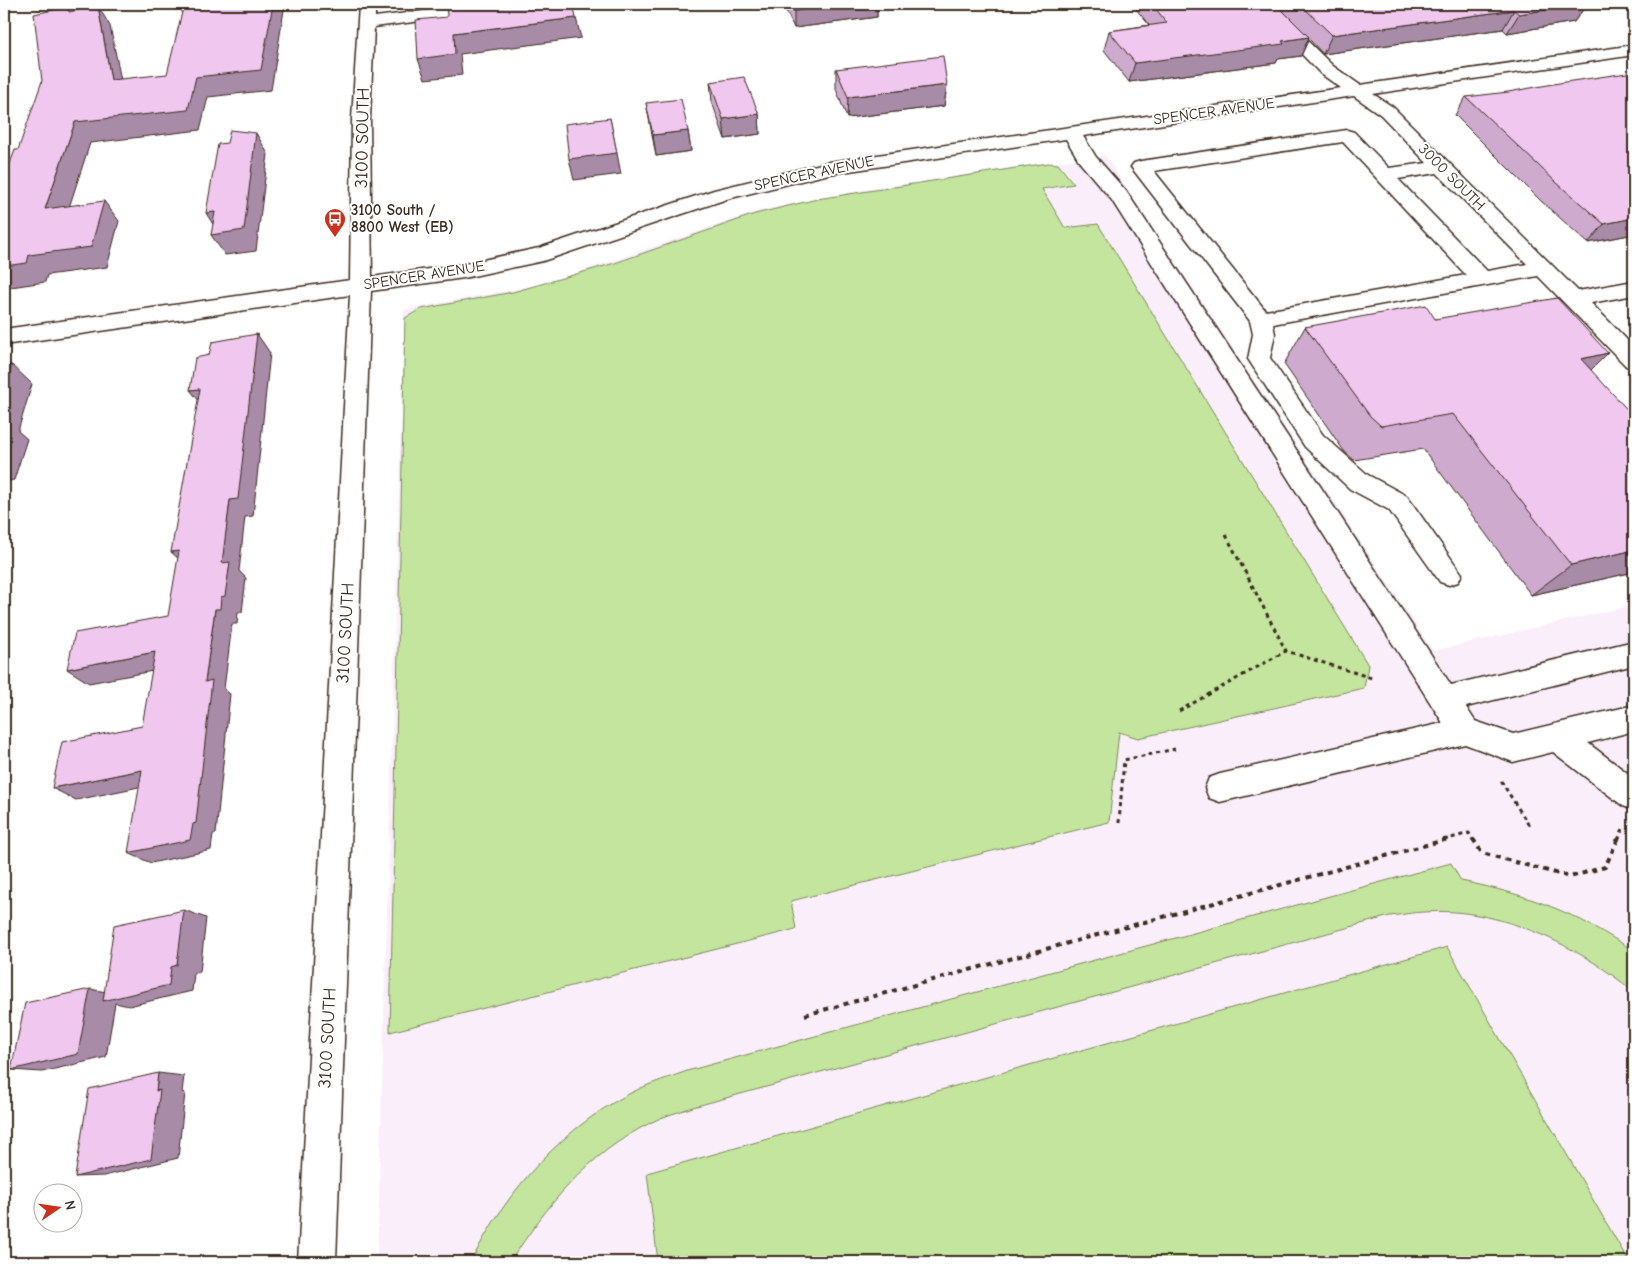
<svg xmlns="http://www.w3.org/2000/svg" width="1638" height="1266" font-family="'Comic Neue',sans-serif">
  <rect width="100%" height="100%" fill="#fff"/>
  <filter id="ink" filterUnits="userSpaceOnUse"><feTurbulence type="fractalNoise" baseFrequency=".02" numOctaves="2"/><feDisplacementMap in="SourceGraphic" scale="10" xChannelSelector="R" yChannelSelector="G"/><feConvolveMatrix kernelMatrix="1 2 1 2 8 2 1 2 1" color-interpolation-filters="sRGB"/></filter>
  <g filter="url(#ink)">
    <path fill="#faeefa" d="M1105,155L1433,651L1634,605V1262H377L404,310L547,283L761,210L879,187Z"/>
    <g fill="#c3e59e" stroke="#7f885e">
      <path d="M1048,163L1058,164L1074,184L1042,189L1065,228L1098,224L1368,665L1364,688L1138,738L1119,732L1109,822L791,901L796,929L390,1032L405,318L421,309L513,292L615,263L755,214L817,199Z"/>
      <path d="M1451,863L1461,881C1531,895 1574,912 1634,951V992C1579,946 1498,906 1424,912C1413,912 1402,915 1390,916L693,1107C679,1112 663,1116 650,1123C587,1155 548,1204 510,1262H471C506,1190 567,1122 641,1088C656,1081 672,1077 687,1071Z"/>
      <path d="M1447,947L1629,1262H658L647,1173Z"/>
    </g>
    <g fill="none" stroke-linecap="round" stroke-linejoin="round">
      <g stroke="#3b2a1e" stroke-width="3">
        <path id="minor" d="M359,4H375V17L480,4H525L517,9L374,27L370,119L372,277L464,264L539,248L714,190L829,162L1341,88L1321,74L1253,4H1270L1333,66L1360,85L1634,45V55L1373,94L1393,107L1578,291L1634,281V295L1591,303L1634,347V368L1626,366L1538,276L1273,324L1275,334L1270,358L1323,435L1368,475L1407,496L1462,574L1458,582L1449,585L1440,582L1389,510L1350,489L1305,447L1248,359L1253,334L1250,321L1131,167L1134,163L1141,161L1347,130L1354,132L1389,168L1427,163L1381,115L1354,96L1083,136L1096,157L1126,191L1451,685L1634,641V665L1466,707L1475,721L1513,734L1634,705V731L1588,743L1634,778V810L1623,806L1553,752L1513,762L1465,744L1220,802L1209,798L1205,788L1209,778L1220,774L1443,723L1111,199L1081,164L1066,139L829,174L727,199L543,261L464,278L371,291L336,1262H298L350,295L4,345V329L350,280L352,119ZM1343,142L1466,275L1266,311L1154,171ZM1437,173L1527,264L1487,271L1398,179Z"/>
      </g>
      <g stroke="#3b2a1e" stroke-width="3" stroke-dasharray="4 4" stroke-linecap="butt">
        <path d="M1226,535L1286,651"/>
        <path d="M1179,711L1286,651L1375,679"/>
        <path d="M1501,781L1530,827"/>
        <path d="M1119,823L1124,760L1175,749"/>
        <path d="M1444,840L1469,833L1473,840"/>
        <path d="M1618,840L1623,829"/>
      </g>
      <g stroke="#3b2a1e" stroke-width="4" stroke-dasharray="5 5" stroke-linecap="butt">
        <path d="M1473,839L1482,853L1570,877L1605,867L1618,839"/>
        <path d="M805,1015L1448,839"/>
      </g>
      <use href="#minor" fill="#fff" fill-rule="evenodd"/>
    </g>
    <g fill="#ceabce" stroke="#3b2a1e">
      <path d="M783,4H877V17L794,28Z"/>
      <path d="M1132,4H1587L1574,22L1507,33L1503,29L1323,54L1309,39L1301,56L1278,59L1276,63L1129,82L1104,50L1109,31L1149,25Z"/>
      <path d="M836,69L947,85L944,106L847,118L836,89Z"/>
      <path d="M710,82L759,114L760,134L725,139L712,102Z"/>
      <path d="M1466,97L1634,234L1588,243L1542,202L1455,115Z"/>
      <path d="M646,103L688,131L691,151L656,156Z"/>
      <path d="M1435,319L1608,353L1591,370L1634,572L1531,595L1423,449L1354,460L1344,451L1284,364L1305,327Z"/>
    </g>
    <g fill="#a88ba7" stroke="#3b2a1e">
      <path d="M273,4H285L271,90L208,97L200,130L90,143L62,229L45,209L75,122L196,77Z"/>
      <path d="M853,4H877V17L794,28V11Z"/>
      <path d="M1587,4L1574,22L1507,33L1519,14Z"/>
      <path d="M98,6L110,26L125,100L111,80Z"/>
      <path d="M1514,10L1503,29L1323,54L1332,35Z"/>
      <path d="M576,18L581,38L460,54L462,75L425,79L418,59L454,33Z"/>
      <path d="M1309,37L1301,56L1278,59L1276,63L1129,82L1135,63L1282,41Z"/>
      <path d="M947,85L944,106L847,118L848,97Z"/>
      <path d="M759,114L760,134L725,139L723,119Z"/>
      <path d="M610,118L621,174L574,180L569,159Z"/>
      <path d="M688,131L691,151L656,156L653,135Z"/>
      <path d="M256,133L268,154L256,251L225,255L211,235Z"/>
      <path d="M104,201L119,221L107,267L47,275L45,282L4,288V266L29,255Z"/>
      <path d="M215,212L219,234L206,213Z"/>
      <path d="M1634,218V234L1588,243L1604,224Z"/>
      <path d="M257,334L270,353L253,516L245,517L239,571L246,578L242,612H238L237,624H232L224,689L230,694L216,834H213L211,850L151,863L128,853L205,682L230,500Z"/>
      <path d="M1608,353L1572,389L1581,359Z"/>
      <path d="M4,359L12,366V365L32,384L18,431L27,439L14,480L4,482Z"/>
      <path d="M200,389L205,408L190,390Z"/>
      <path d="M1634,550V572L1531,595L1571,565Z"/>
      <path d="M179,551L189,568L171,552Z"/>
      <path d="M155,652L174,667L89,683L67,669Z"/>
      <path d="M142,770L163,782L76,800L52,788Z"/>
      <path d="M184,910L206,918L200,972L194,973L192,991L129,1006L115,1003L106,1057L42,1072L11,1070L90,989L117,994L171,967Z"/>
      <path d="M158,1073L184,1076L182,1092L185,1093L178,1158L104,1176L75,1177L156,1091Z"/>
    </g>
    <g fill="#f0c7ef" stroke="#3b2a1e">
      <path d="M184,4H273L261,70L196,77L188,110L75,122L45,209L104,201L91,247L29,255L27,263L4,266V180L15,150H18L42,81L34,14L68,7L69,12L98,6L111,80L167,74Z"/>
      <path d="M446,4H573L576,18L454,33L455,54L418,59L416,20L447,17Z"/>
      <path d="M790,4H853L794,11Z"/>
      <path d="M1152,4H1276L1309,37L1282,41L1284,44L1135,63L1109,31L1167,23Z"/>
      <path d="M1300,4H1586L1519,14L1514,10L1332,35Z"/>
      <path d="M943,56L947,85L848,97L836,69Z"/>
      <path d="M1634,72V218L1604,224L1557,183L1466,97L1508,92L1565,82Z"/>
      <path d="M744,77L759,114L723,119L710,82Z"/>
      <path d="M681,99L688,131L653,135L646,103Z"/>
      <path d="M610,118L617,153L569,159L565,124Z"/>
      <path d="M230,130L256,133L244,230L211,235L215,212L206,213L218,144L227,143Z"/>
      <path d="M1557,298L1608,353L1581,359L1634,417V550L1571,565L1453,414L1381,426L1370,416L1305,327L1426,305L1435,319Z"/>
      <path d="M257,334L238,499L230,500L222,563L230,562L225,596L221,597L220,609H215L205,682L212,680L196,823L193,824L190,840L128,853L142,770L52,788L62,742L142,726L155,652L67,669L75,633L168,616L179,551L171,552L200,389L190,390L195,358L209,355L212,342Z"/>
      <path d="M12,365L4,391V366Z"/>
      <path d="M184,910L177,965L171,967L169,985L103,1001L114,925Z"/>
      <path d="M90,989L78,1054L11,1070L25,1003Z"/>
      <path d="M158,1073L156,1091L160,1090L151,1159L75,1177L89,1089Z"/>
    </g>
  </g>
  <defs>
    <g id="bus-pin" transform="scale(1.125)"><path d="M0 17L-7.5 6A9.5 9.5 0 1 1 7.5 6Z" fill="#c8321e" stroke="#fff"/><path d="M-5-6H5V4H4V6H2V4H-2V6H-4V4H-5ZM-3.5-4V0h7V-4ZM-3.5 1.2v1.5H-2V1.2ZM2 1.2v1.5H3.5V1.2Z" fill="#fff"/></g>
  </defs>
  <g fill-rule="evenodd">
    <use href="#bus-pin" x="335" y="219"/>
  </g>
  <g text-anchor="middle" stroke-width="4" stroke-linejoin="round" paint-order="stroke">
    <g font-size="15" fill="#3b2a1e" stroke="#fff">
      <text transform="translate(1214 111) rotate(-8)" y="5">SPENCER AVENUE</text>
      <text transform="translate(814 173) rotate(-12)" y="5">SPENCER AVENUE</text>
      <text transform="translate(1452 177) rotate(45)" y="5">3000 SOUTH</text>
      <text transform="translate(424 275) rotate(-9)" y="5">SPENCER AVENUE</text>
    </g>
    <g font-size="15" font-weight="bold" fill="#3b2a1e" stroke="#fff" text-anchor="start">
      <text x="351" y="215">3100 South /<tspan x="351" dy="17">8800 West (EB)</tspan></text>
    </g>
    <g font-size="18" fill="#3b2a1e" stroke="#fff">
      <text transform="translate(362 138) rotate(-89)" y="6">3100 SOUTH</text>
      <text transform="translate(345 633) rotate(-87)" y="6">3100 SOUTH</text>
      <text transform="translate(327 1038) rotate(-87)" y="6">3100 SOUTH</text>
    </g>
  </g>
  <rect width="1638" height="1266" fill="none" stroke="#fff" stroke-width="20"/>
  <rect x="10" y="10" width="1618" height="1246" fill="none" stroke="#3b2a1e" stroke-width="2" filter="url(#ink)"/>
  <g transform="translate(58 1208) rotate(77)"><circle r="24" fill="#ffffff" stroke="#b1aaa5"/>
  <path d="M0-4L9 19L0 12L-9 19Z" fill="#c8321e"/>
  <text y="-8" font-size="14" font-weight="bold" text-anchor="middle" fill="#3b2a1e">N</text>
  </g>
</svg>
